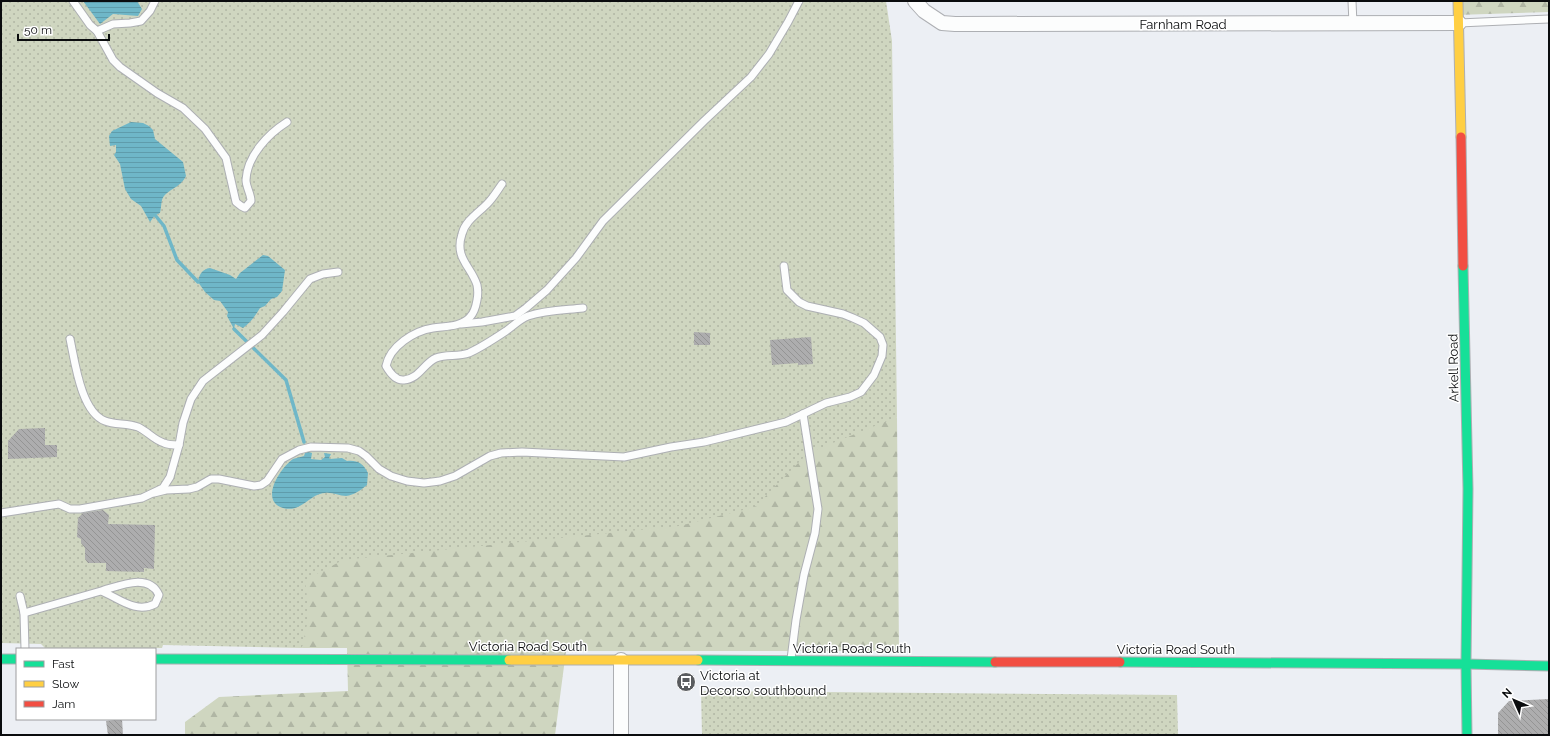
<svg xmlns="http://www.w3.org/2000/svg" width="1550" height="736" font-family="Raleway,sans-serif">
  <defs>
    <pattern id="grass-dots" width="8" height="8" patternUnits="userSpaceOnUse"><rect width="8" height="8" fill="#cfd6c0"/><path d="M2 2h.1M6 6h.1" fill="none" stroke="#b0b6a4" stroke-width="1.8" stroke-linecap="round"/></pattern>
    <pattern id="forest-firs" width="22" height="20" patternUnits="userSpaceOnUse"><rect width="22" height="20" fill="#cfd6c0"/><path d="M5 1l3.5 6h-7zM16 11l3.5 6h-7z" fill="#b0b6a4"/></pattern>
    <pattern id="water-rules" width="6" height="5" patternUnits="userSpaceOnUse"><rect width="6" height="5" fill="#6fb7c8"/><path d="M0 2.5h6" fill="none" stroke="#5f9cab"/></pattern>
    <pattern id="building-back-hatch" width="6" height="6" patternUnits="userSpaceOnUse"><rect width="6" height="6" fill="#adadae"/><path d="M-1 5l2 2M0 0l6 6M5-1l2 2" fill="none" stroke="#949494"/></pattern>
  </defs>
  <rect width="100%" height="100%" fill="#eceff4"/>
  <g fill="url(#grass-dots)">
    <path d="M1,1H886L892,41L897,417L771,523L336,573L302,648L163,645L162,648H45L41,644L1,643Z"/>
    <path d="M701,691L1177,695L1178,735H702Z"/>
  </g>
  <g fill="url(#forest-firs)">
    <path d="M1456,1H1549V12L1456,15Z"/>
    <path d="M897,417L899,651H566L555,735H185V722L219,697L348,691L347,648H302L309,615L305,580L343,560L679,526L755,507L808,453Z"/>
  </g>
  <g fill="url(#water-rules)">
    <path d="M83,1H137L142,9L138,16L113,14L100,24Z"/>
    <path d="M131,122L143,123L149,126L153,130L155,139L183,162L186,176C180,189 166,189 162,200C161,204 161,209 160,213L155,215L150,222L141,206L131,199L125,189L120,164L114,155L116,152V145L110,146L109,136L112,131Z"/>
    <path d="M263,255L268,256L285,270L282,291L277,297L271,299L265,306L260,308C255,316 251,322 243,328L235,324L234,329L227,316L228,312L220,301L214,300L205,292L198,282C199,275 202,269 210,268L230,275L236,279L240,273Z"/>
    <path d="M308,452L312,453L311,459L321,460L325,457L324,453L331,454L329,458L330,459L342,458L347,461C357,460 363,463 368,473L367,485C361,490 354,495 346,496C339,496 332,492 325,493C309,494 302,513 283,508C259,501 280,468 293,459C296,458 301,457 304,456L305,453Z"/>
  </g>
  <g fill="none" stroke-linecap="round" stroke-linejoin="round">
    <g stroke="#6fb7c8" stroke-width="3.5">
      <path d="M155,215L164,226L177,260L198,282"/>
      <path d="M234,329L286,380L304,442"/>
    </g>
  </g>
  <g fill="url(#building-back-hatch)">
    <path d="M694,332L710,333V345H694Z"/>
    <path d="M811,337L813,364L798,365V363L772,365L770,340Z"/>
    <path d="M45,428V445H57V457L8,459V441L19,429Z"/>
    <path d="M103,510L109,515L108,524L155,525L154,569L144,568V572L106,571V563H88L85,559V548L81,543V539L77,537L78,518L83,513Z"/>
    <path d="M1549,699V735H1498V713L1509,701Z"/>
    <path d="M122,719L123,735H108L106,721Z"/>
  </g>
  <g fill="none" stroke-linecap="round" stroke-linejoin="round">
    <g stroke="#adafb3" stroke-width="9">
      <g id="lane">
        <path d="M73,1L90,25L97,31L113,24L130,23L141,21L150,11L155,1"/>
        <path d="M1352,1L1353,24"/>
        <path d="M1459,23L1549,19"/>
        <path d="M97,31L113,60L120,67L157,93L183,108L205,129L226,158L236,202L241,206L245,208L251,201C251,194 246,187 246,180C247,156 268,134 287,122"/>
        <path d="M502,184C497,191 493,198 487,204C478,213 465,221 462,234C454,258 471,266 477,285C478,290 478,295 477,300C476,306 474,313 470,317C461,327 446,326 433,328C414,331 390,346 386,366C390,373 396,381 404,380C419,379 424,363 436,358C446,354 458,357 469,353C482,347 494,339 506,331C513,326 520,319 528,316C546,310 565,310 583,308"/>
        <path d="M461,324L482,322L515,316L526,308L547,290L576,258L603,221L704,121L751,77L769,54L788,22L799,1"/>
        <path d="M70,339C75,362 81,412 105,421C115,425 127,423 138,427C147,431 154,440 164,443C168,445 174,445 179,445L183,423L191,399L203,381L262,335L283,312L310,279L323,274L338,272"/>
        <path d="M154,493L166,490L189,489L197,487L211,479H219L254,486L261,485L267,481L282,459L299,450L311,447L348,448L359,451L366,456L379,469L391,476L407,481L424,483L440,481L455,476L490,456L501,453L522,452L624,457L671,447L704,442L786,422L826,403L850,397L861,392L874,375L882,356L883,345L880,337L864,323L853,318L843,314L807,306L799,302L787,290L784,266"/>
        <path d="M1,513L59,504L70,509H80L142,498L163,488L170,477L179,445"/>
        <path d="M20,596L24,613L25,649"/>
        <path d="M24,613L101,591C119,598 135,614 155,604L159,595C149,572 119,586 101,591"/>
        <path d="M791,659L796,620L804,575L815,533L818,509L803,414"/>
      </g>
    </g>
    <g stroke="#adafb3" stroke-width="16">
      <g id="street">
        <path d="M915,1L924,11L942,23L955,24L1459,23"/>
        <path d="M621,735V660"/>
      </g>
    </g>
    <g stroke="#adafb3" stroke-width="11">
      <g id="fast">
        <path d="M1463,266L1468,489L1466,664L1467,735"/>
        <path d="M1,659H17"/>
        <path d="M155,659L509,660"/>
        <path d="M698,660L995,662"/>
        <path d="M1120,662L1466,664L1549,666"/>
      </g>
    </g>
    <g stroke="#adafb3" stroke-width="11">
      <g id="slow">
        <path d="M1458,1L1461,137"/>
        <path d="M509,660H698"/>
      </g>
    </g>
    <g stroke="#adafb3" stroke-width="11">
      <g id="jam">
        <path d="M1461,137L1463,266"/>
        <path d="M995,662H1120"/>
      </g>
    </g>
    <use href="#lane" stroke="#fcfdfd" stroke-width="7"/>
    <use href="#street" stroke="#fcfdfd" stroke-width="14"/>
    <use href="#fast" stroke="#16e098" stroke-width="9"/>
    <use href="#slow" stroke="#ffcf43" stroke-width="9"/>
    <use href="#jam" stroke="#f24e42" stroke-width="9"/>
  </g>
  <defs>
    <g id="bus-disc" transform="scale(1)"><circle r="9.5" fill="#595b5e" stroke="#fff"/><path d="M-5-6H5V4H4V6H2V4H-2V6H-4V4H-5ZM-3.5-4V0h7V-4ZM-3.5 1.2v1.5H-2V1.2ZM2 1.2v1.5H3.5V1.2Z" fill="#fff"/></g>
  </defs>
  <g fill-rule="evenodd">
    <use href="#bus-disc" x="686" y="682"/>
  </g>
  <g text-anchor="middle" stroke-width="3" stroke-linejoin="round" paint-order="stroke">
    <g font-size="13" fill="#0a0c0e" stroke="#fff">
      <text x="1183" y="29">Farnham Road</text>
      <text transform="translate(1453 368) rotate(-91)" y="5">Arkell Road</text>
      <text x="528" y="651">Victoria Road South</text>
      <text x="852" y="653">Victoria Road South</text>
      <text x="1176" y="654">Victoria Road South</text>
    </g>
    <g font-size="13" fill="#0a0c0e" stroke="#fff" text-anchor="start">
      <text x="700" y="680">Victoria at<tspan x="700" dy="15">Decorso southbound</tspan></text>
    </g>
  </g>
  <rect width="1550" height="736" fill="none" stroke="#0a0c0e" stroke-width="4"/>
  <rect x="16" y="648" width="140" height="72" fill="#ffffff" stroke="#9d9e9f"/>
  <rect x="24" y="661" width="20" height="6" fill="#16e098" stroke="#9d9e9f"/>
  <text x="52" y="668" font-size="12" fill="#0a0c0e">Fast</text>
  <rect x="24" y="681" width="20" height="6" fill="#ffcf43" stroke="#9d9e9f"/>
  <text x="52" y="688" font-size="12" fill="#0a0c0e">Slow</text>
  <rect x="24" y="701" width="20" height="6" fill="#f24e42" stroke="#9d9e9f"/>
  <text x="52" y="708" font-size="12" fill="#0a0c0e">Jam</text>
  <g transform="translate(1514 700) rotate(315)" stroke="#ffffff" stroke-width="3" paint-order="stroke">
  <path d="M0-3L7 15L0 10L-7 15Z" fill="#0a0c0e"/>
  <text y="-6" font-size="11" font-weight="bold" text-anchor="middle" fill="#0a0c0e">N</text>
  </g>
  <path d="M18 34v6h91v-6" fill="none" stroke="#0a0c0e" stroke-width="2"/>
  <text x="24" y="34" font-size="12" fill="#0a0c0e" stroke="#ffffff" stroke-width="3" paint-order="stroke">50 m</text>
</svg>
